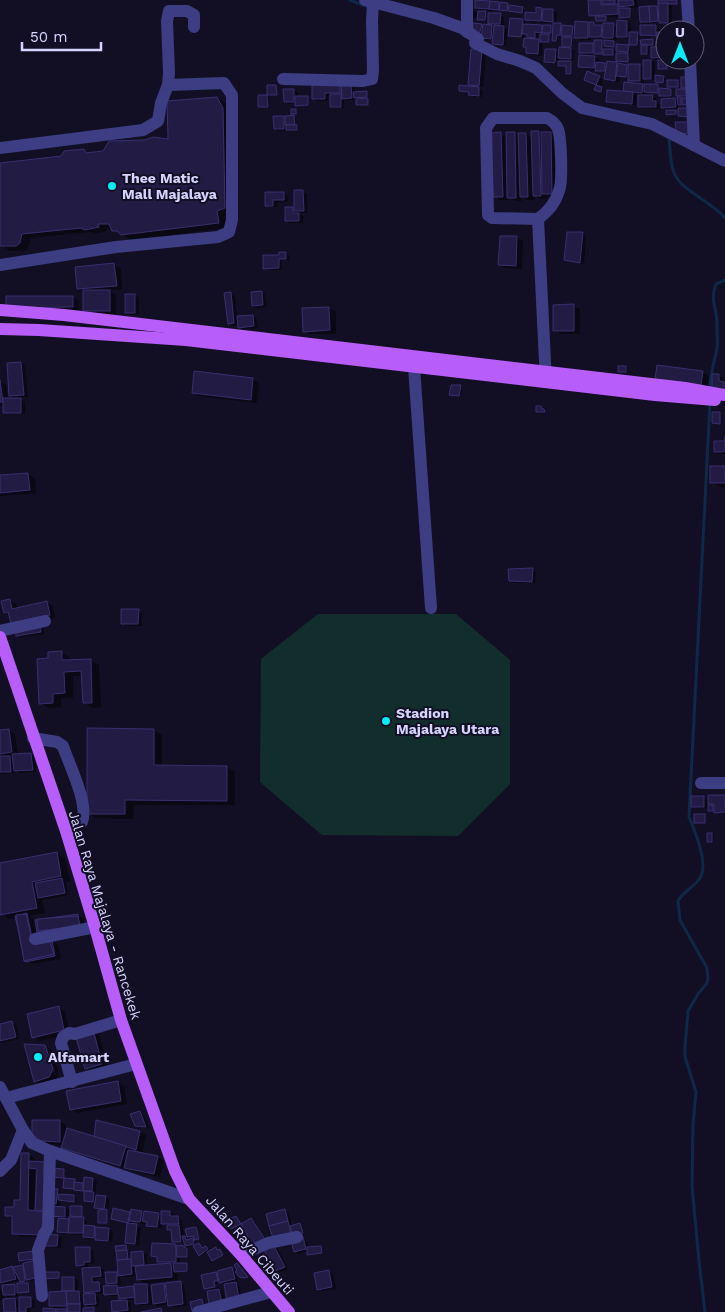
<svg xmlns="http://www.w3.org/2000/svg" width="725" height="1312" font-family="'Work Sans',sans-serif">
  <rect width="100%" height="100%" fill="#120f24"/>
  <path fill="#122e2c" d="M318,614H456L510,660V784L458,836L322,835L260,782L261,659Z"/>
  <g fill="#0007" fill-rule="evenodd">
    <path d="M590,0H616V5L621,7L620,0H637L638,7L628,8L631,10L632,17H607V21L599,22L597,17L590,15Z"/>
    <path d="M660,0H678V3L666,2L672,6V26H677L678,30H671L670,24H664L659,22L645,24L641,22L657,7L660,8Z"/>
    <path d="M490,2L507,4L509,6L522,8L524,9L523,13L493,9V11L481,10L487,13L486,20L472,17V11L484,13L476,8Z"/>
    <path d="M538,9L553,10L557,13L556,24H560L562,27H572L576,29V23H594L604,28L613,24L618,27L627,22L631,24V33L639,34L638,45H632L630,39L622,38L617,36V40L594,38L591,37V40H580L576,36L558,35V41H555L554,33H544L550,37V42H543L542,56L531,55L527,52L534,40L528,36L525,35V38L514,37L507,34L506,46L497,45L493,43L494,40H487L474,31V24L496,27L489,23L500,15L504,17V27L510,31L522,20L526,23V25L551,27L554,28V23L530,22L526,19L538,14ZM538,34H542L541,42L538,40Z"/>
    <path d="M656,26L660,29V33L665,34V45L658,44V37H645L641,34Z"/>
    <path d="M571,39L573,40L572,47H567L575,51L574,60H567L572,63V75H568L567,74V67H560L559,64H550L546,61L556,50L560,53L568,49L563,46ZM559,57L568,62H559Z"/>
    <path d="M653,40L654,45H648L649,54H642V41Z"/>
    <path d="M602,42L605,44L614,42L615,45L628,46L630,47V52L618,51L617,47H607L603,45V50H613L615,55L584,54L580,52L592,44L595,45Z"/>
    <path d="M665,47V59L656,60L652,57Z"/>
    <path d="M472,50L486,53L483,87H477L483,90L482,97H474L470,93L460,91L476,88L470,84Z"/>
    <path d="M595,57L599,59L598,64L607,65L608,62L629,67L640,65L644,67L651,61L655,63V76L665,78V83H658L656,80H648L644,78V82H634L630,80L629,70H628L627,77L620,76L619,82L610,81L606,79L607,72L583,68L579,66Z"/>
    <path d="M599,77L603,79L600,87L603,89L602,92L596,89L597,85L589,81Z"/>
    <path d="M625,84L643,85L646,87L657,85L659,90L672,91V97L662,96L661,93L646,92V96H652L656,98V103L662,106L675,99L679,101L678,91L688,90L682,87L690,88H684L690,91V96L682,97V100L690,99L692,105L682,103V105H679V109L691,117L679,116L678,112L679,113V109H673L675,110V115H669L667,110L660,106V109L643,108L639,106V89H637L636,105L611,103L607,101L624,93Z"/>
    <path d="M340,86L339,95H343L351,86L355,88V93H368L369,105H359L356,100H344V108H335L331,106V95H328V101H317L313,98Z"/>
    <path d="M294,90L298,93V98H309V105L298,106L296,103L289,104L285,101Z"/>
    <path d="M259,96H269V107L260,106Z"/>
    <path d="M217,98L226,103L231,114L233,213L225,216L227,228L131,240L113,228H106L107,231L95,234L90,232L31,238L28,248L25,251H10L0,244V164L62,157L84,150L89,154L169,140Z"/>
    <path d="M284,117L286,118H296V126L298,127V130L279,131L275,129Z"/>
    <path d="M539,132L551,134L557,137L558,197H550L547,196V199H541L534,195V200H527L522,197V201H515L509,197V200H500L494,196L501,134L508,138L515,133L520,136L526,134L532,138Z"/>
    <path d="M295,192H303L307,194V213H297L303,216V223H290L286,220V208H295Z"/>
    <path d="M266,194H284L288,196V202H277V207H270L266,205Z"/>
    <path d="M582,233L586,236L584,264L569,261L565,259Z"/>
    <path d="M517,237L523,241L522,269L506,268L499,265Z"/>
    <path d="M286,253L290,256V260H282V270H268L264,268Z"/>
    <path d="M114,265L121,268L122,289L108,290L116,295V314H91L84,311V292L79,289Z"/>
    <path d="M261,292L265,294L267,307L257,308L253,306Z"/>
    <path d="M231,294L235,296L237,318L253,316L257,319L258,328L243,329L239,325L233,326L229,323Z"/>
    <path d="M135,295L139,298V314L130,315L126,312Z"/>
    <path d="M72,297L79,301V310L14,311Z"/>
    <path d="M573,306L580,309V334H561L555,330Z"/>
    <path d="M329,308L336,312V334H311L304,331V309Z"/>
    <path d="M21,363L25,366L28,397L18,398L25,402V414H9L5,412V405L0,406V381L6,385L8,399H17L10,396L8,364Z"/>
    <path d="M702,372L709,376L707,388L663,382Z"/>
    <path d="M719,375L723,378L722,383H725V390H717Z"/>
    <path d="M253,379L259,383L257,403L199,396L193,392Z"/>
    <path d="M461,386L462,387L460,396L452,395Z"/>
    <path d="M725,442V454H719L715,452Z"/>
    <path d="M725,467V487H720L711,482Z"/>
    <path d="M28,474L35,478L36,493L0,496V477Z"/>
    <path d="M532,570L536,572L535,583H514L510,580Z"/>
    <path d="M10,601L16,604L17,609L46,602L53,606L55,618L18,626L10,615L5,612Z"/>
    <path d="M138,611L142,613V626H126L122,623Z"/>
    <path d="M40,626L44,629V634L21,637L17,635Z"/>
    <path d="M62,653L71,658V661L90,660L99,665L101,707L93,708L84,703L83,676H73V698H61V707L49,708L40,703L49,659Z"/>
    <path d="M9,730L15,734L18,755L31,754L35,757L36,772L19,773L15,770V773L0,774V731Z"/>
    <path d="M153,730L162,735V767H227L235,772V805H134L133,819L97,818L88,813Z"/>
    <path d="M725,796V814L711,811L709,809L696,808L692,806V797L704,798L709,801ZM708,803L715,807H708Z"/>
    <path d="M708,834L714,835L713,843L708,842Z"/>
    <path d="M57,854L65,859L70,881L66,882L68,895L42,900L45,913L28,916L33,918L34,922L77,915L84,919L85,929L44,936L36,931L38,943L51,941L58,945L61,959L32,964L25,960L17,918L10,919L1,914L0,864Z"/>
    <path d="M59,1008L65,1012L70,1034L40,1041L33,1037Z"/>
    <path d="M12,1023L16,1025L19,1039L1,1043L0,1042V1026Z"/>
    <path d="M92,1031L99,1034L108,1067L92,1072L86,1068Z"/>
    <path d="M45,1046L51,1050L59,1073L56,1080L41,1085L35,1081ZM45,1048H47L56,1074L54,1075Z"/>
    <path d="M117,1082L124,1086L127,1104L77,1113L71,1109Z"/>
    <path d="M139,1112L143,1114L149,1128L140,1127L136,1125Z"/>
    <path d="M59,1121L66,1125V1130L95,1138L139,1132L146,1135L142,1154L157,1157L164,1160L160,1177L132,1171L68,1151L62,1148L63,1145L48,1144L41,1140ZM133,1149L141,1152V1154L132,1152Z"/>
    <path d="M23,1154L29,1155L35,1158V1163L52,1169L65,1171V1179L74,1180L76,1183L84,1185L93,1179L97,1181L95,1196L106,1197L109,1199L108,1223L99,1222V1210L95,1208L96,1202L85,1201V1191L64,1187L65,1178L52,1177V1189L61,1192V1195L76,1197L75,1202L60,1201V1208H65L71,1211L83,1208V1218L87,1221V1227L109,1229L113,1231L112,1242L88,1239L84,1237L85,1235L62,1234L58,1232L59,1218L54,1217L76,1218L69,1214V1216L53,1215L50,1236H58L62,1238L61,1248L50,1247L46,1245L47,1237H20L13,1233L12,1219L6,1215L21,1201ZM35,1171H38L37,1212H34Z"/>
    <path d="M114,1210L132,1213L142,1212L159,1214L162,1216L170,1212L174,1214V1217L182,1220L184,1237L186,1238L187,1241L194,1240L195,1244L188,1247L185,1243H177L173,1241L172,1232L168,1230V1226L162,1223L161,1228L152,1227L144,1221V1224L133,1222L132,1225L141,1228L139,1245L130,1244L126,1242L128,1223L112,1219Z"/>
    <path d="M284,1210L289,1213L292,1227L301,1225L304,1234L278,1240Z"/>
    <path d="M237,1218L241,1225L238,1227L242,1229L246,1236L240,1237L235,1229L232,1228Z"/>
    <path d="M251,1219L255,1222L268,1242L253,1234Z"/>
    <path d="M196,1228L200,1239L197,1240L195,1236L188,1237Z"/>
    <path d="M303,1238L307,1241L309,1248H322L323,1253L310,1255L308,1251L299,1254L295,1252Z"/>
    <path d="M176,1245L188,1251V1257L180,1258V1264L188,1265V1271L177,1272L178,1280L144,1283L138,1280L137,1276L124,1277L120,1276L121,1285H115L122,1289L132,1288L135,1289L147,1285L152,1288L163,1284L167,1286L180,1283L184,1285L187,1306L173,1307L169,1304L158,1306L152,1302V1305H141L137,1303L136,1299L126,1301L131,1303V1312H115L113,1311L125,1301L120,1298V1296H109L105,1293L94,1294L99,1297V1306H90L95,1310V1312H44L68,1310V1307L54,1308L50,1305L64,1292L63,1278H74L78,1280V1292L90,1295L85,1292L83,1267L77,1265L89,1248L93,1250L94,1263L88,1264V1269L100,1268L104,1270V1273H116L120,1275V1261L118,1260L126,1246L127,1247L129,1260H132L143,1252L147,1255V1266L164,1265L158,1261V1258L153,1256ZM95,1278H106L107,1283L113,1286L103,1287L99,1283H96ZM83,1303L93,1309H84Z"/>
    <path d="M199,1245L202,1249L207,1248L210,1252L216,1248L222,1252L224,1255L214,1261L208,1251L201,1256L200,1255Z"/>
    <path d="M273,1245L277,1247L288,1269L278,1273L274,1271Z"/>
    <path d="M33,1252L42,1273H59L60,1278L31,1281L26,1278V1281L23,1282L21,1280L4,1285L14,1286L19,1288L28,1284L29,1285L30,1292H18V1296L8,1297L3,1294L5,1300L15,1299L20,1302L31,1298L35,1301V1308H30V1312H5L4,1299L0,1300V1290L4,1292V1286L0,1284V1271L12,1267L22,1266L25,1268L24,1262L20,1260Z"/>
    <path d="M232,1269L236,1271L238,1281L233,1282L239,1285L242,1300L221,1282L207,1287V1289L205,1288L216,1273L219,1275Z"/>
    <path d="M329,1271L333,1274L336,1289L322,1291L318,1289Z"/>
    <path d="M218,1287L223,1292L226,1305L207,1290Z"/>
  </g>
  <g fill="none" stroke-linecap="round" stroke-linejoin="round">
    <g stroke="#0f2848" stroke-width="3">
      <path d="M350,0L371,8"/>
      <path d="M669,138C670,148 670,160 673,170C678,190 712,201 725,218"/>
      <path d="M710,388C710,375 714,362 717,349C718,342 717,334 717,326C718,309 709,302 716,284L725,280"/>
      <path d="M705,1312L699,1261L692,1186L693,1124L696,1092L685,1057V1047L688,1011L698,994L707,983L708,978L707,968L680,920L678,901C683,892 694,887 700,878C709,865 695,831 689,817L710,402"/>
    </g>
  </g>
  <g fill="#221c45" stroke="#382f70">
    <path d="M475,0L490,1L489,9L475,8Z"/>
    <path d="M588,0H601V5L618,4V14L589,16Z"/>
    <rect x="602" y="0" width="13" height="4"/>
    <path d="M618,0H633L634,5L619,7Z"/>
    <rect x="658" y="0" width="19" height="4"/>
    <path d="M490,1L499,2V10L489,9Z"/>
    <path d="M500,2L508,3L507,11L499,10Z"/>
    <path d="M658,3H668V23H659Z"/>
    <path d="M509,5L523,7L522,13L508,11Z"/>
    <path d="M649,6L650,22H640L639,7Z"/>
    <path d="M649,6H657L658,21L650,22Z"/>
    <path d="M536,7L542,8L541,21L525,20V12L536,13Z"/>
    <path d="M619,8H630V17L619,18Z"/>
    <path d="M543,9H553V22L542,21Z"/>
    <path d="M478,11H486L485,20H477Z"/>
    <path d="M488,13H501L500,24H488Z"/>
    <path d="M595,16H606V21H596Z"/>
    <path d="M510,18L523,19L521,37L508,36Z"/>
    <path d="M617,20L627,21V37H616Z"/>
    <path d="M575,21L588,22V38H574Z"/>
    <path d="M589,22H594V25H602L601,37H589Z"/>
    <path d="M473,23L482,24L479,35L472,34Z"/>
    <path d="M553,23H561L560,35H557L556,41H552Z"/>
    <path d="M603,23H614L613,38H602Z"/>
    <path d="M483,24L492,25L491,39L481,38Z"/>
    <path d="M523,24L542,25V33L535,32V38L527,37V34H522Z"/>
    <path d="M676,24V30H669V25Z"/>
    <path d="M494,25L504,26L503,45L492,44Z"/>
    <path d="M543,25H551V33H542Z"/>
    <path d="M562,25L573,26L572,36H561Z"/>
    <path d="M640,25H656V36L640,35Z"/>
    <path d="M629,32H638L637,45H629Z"/>
    <path d="M657,32H665V45L656,44Z"/>
    <rect x="540" y="34" width="9" height="8"/>
    <path d="M562,37H572L571,47H562Z"/>
    <path d="M524,38L539,39L538,54L526,53V47H523Z"/>
    <path d="M653,39V45H641L640,40Z"/>
    <rect x="594" y="40" width="8" height="14"/>
    <path d="M604,40L614,41V47L604,46Z"/>
    <rect x="579" y="43" width="14" height="10"/>
    <path d="M616,44L629,45L628,52L616,51Z"/>
    <rect x="641" y="45" width="6" height="9"/>
    <path d="M665,46V57L651,58V47Z"/>
    <path d="M559,47L571,48V59L558,58Z"/>
    <path d="M471,49L482,50L479,86L468,85Z"/>
    <path d="M545,49H556L555,63L544,62Z"/>
    <rect x="603" y="49" width="10" height="6"/>
    <path d="M616,53H628V62L616,61Z"/>
    <path d="M579,55L595,56L594,68L578,67Z"/>
    <rect x="643" y="60" width="8" height="19"/>
    <rect x="658" y="60" width="9" height="9"/>
    <path d="M558,61H571V74H566V66H558Z"/>
    <path d="M607,61L617,62L615,81L604,79Z"/>
    <path d="M596,62L605,63V71H595Z"/>
    <path d="M618,63L627,65L626,77L616,76Z"/>
    <rect x="628" y="64" width="12" height="17"/>
    <path d="M587,71L600,76L596,85L584,80Z"/>
    <path d="M655,75L664,76L663,83L655,82Z"/>
    <rect x="681" y="77" width="8" height="11"/>
    <rect x="667" y="80" width="11" height="7"/>
    <path d="M624,82L643,84L642,93L623,91Z"/>
    <path d="M644,84H658V93L644,92Z"/>
    <path d="M267,85H276L277,95H267Z"/>
    <path d="M312,85H340V93H325V99H312Z"/>
    <path d="M341,85H351L352,98L342,99Z"/>
    <path d="M459,85L479,87V96L468,95L469,92L459,91Z"/>
    <path d="M596,85L602,87L601,92L594,90Z"/>
    <path d="M659,88L671,89V96H659Z"/>
    <path d="M283,89H294V102H284Z"/>
    <rect x="676" y="89" width="13" height="7"/>
    <path d="M607,90L633,92L632,104L606,102Z"/>
    <path d="M367,91V97L354,98L353,92Z"/>
    <rect x="330" y="94" width="11" height="13"/>
    <path d="M258,95H267L268,107H258Z"/>
    <path d="M638,95H653L652,101H656V107H638Z"/>
    <path d="M295,96H308V105L295,106Z"/>
    <path d="M217,97L223,108L225,208L217,211L219,223L121,235L117,231H112L109,224H98L99,227L85,230L81,228L22,234L20,243L16,246H0V163L61,156L64,151L84,149L86,153L103,151L109,141L144,140L154,137L168,139L167,101Z"/>
    <path d="M677,97H681V105H678Z"/>
    <path d="M368,98V105H356V99Z"/>
    <path d="M675,98L676,107L661,108V99Z"/>
    <path d="M682,98H691V104L682,105Z"/>
    <path d="M678,108H690L689,117L678,116Z"/>
    <rect x="291" y="109" width="5" height="5"/>
    <path d="M666,110H676V114L666,115Z"/>
    <path d="M294,115L295,125H285V116Z"/>
    <path d="M273,116H284V129H274Z"/>
    <path d="M675,122H691V133L676,134Z"/>
    <rect x="286" y="125" width="11" height="5"/>
    <path d="M531,131H539L541,196H533Z"/>
    <path d="M501,132L503,197H493L491,133Z"/>
    <path d="M506,132H515L516,198H507Z"/>
    <path d="M541,132H551L552,194H542Z"/>
    <path d="M518,133H526L528,197H520Z"/>
    <path d="M294,190H303L304,211H294Z"/>
    <path d="M265,192H284V200H273V206H265Z"/>
    <path d="M285,207H293V213H299V221H285Z"/>
    <path d="M567,232H583L580,263L564,260Z"/>
    <path d="M500,236H517L516,266L498,265Z"/>
    <path d="M279,252H286V259H279V268L263,269V255H279Z"/>
    <path d="M114,263L117,286L77,289L75,267Z"/>
    <rect x="83" y="290" width="27" height="21"/>
    <path d="M262,291L263,305L252,306L251,292Z"/>
    <path d="M231,292L234,323L228,324L224,293Z"/>
    <rect x="125" y="294" width="10" height="19"/>
    <path d="M6,296H73V307L6,308Z"/>
    <path d="M574,304V331H553V305Z"/>
    <path d="M329,307L330,330L303,332L302,308Z"/>
    <path d="M253,315L254,326L238,328L237,316Z"/>
    <path d="M21,362L24,395L9,396L7,363Z"/>
    <path d="M657,365L703,371L701,385L655,379Z"/>
    <rect x="618" y="366" width="8" height="6"/>
    <path d="M194,371L253,378L251,400L192,393Z"/>
    <path d="M712,374H719V381L724,382V389H712Z"/>
    <path d="M0,380L3,402H0Z"/>
    <path d="M451,385H461L459,396L449,395Z"/>
    <rect x="3" y="398" width="18" height="15"/>
    <path d="M536,406H541L542,409H544L545,412H536Z"/>
    <path d="M712,412H720V424L712,423Z"/>
    <path d="M725,436V451H723V452H714V441H725Z"/>
    <rect x="710" y="466" width="15" height="17"/>
    <path d="M28,473L30,490L0,493V475Z"/>
    <path d="M533,568L532,582L509,581L508,569Z"/>
    <path d="M10,599L12,609L47,601L50,615L11,623L8,612L4,613L1,601Z"/>
    <path d="M121,609H139L138,624H121Z"/>
    <path d="M40,625L41,632L16,636L15,628Z"/>
    <path d="M62,651V660L91,659L92,703H83L81,671L64,672L65,693L53,694V703L39,704L37,659L48,658V652Z"/>
    <path d="M87,728L154,729V765L227,766V801L125,800V814H87Z"/>
    <path d="M9,729L12,752L0,754V730Z"/>
    <path d="M31,753L33,770L14,771L12,754Z"/>
    <path d="M0,756H10L11,772H0Z"/>
    <path d="M708,795H725V812L714,813V804H708Z"/>
    <rect x="691" y="796" width="13" height="11"/>
    <rect x="708" y="805" width="5" height="6"/>
    <rect x="694" y="814" width="11" height="9"/>
    <rect x="707" y="833" width="5" height="9"/>
    <path d="M57,852L61,876L32,882L37,908L0,915V863Z"/>
    <path d="M62,878L65,893L38,898L35,883Z"/>
    <path d="M27,913L33,943L52,940L55,956L25,962L15,916Z"/>
    <path d="M26,914L33,943L49,940L54,954L24,961L16,915Z"/>
    <path d="M78,914L79,925L37,933L35,920Z"/>
    <path d="M78,916L80,926L38,931L37,919Z"/>
    <path d="M59,1006L64,1030L32,1038L27,1014Z"/>
    <path d="M12,1021L16,1037L0,1041V1024Z"/>
    <path d="M93,1029L102,1064L85,1069L75,1034Z"/>
    <path d="M24,1044L45,1045L53,1069L49,1077L34,1082Z"/>
    <path d="M118,1081L121,1101L70,1110L66,1091Z"/>
    <path d="M140,1111L146,1127L135,1126L130,1114Z"/>
    <path d="M32,1120H60V1142L41,1141L32,1134Z"/>
    <path d="M96,1120L140,1131L136,1150L94,1137Z"/>
    <path d="M67,1128L126,1146L120,1166L61,1148Z"/>
    <path d="M128,1150L158,1156L154,1174L124,1168Z"/>
    <path d="M21,1153H29L28,1210L45,1211L42,1235L12,1234V1216H5V1207H14V1200H20Z"/>
    <path d="M29,1161L46,1162L45,1211H35L37,1169L29,1168Z"/>
    <path d="M51,1168L64,1169V1178L51,1177Z"/>
    <path d="M84,1177L93,1178L92,1191H83Z"/>
    <path d="M64,1178L75,1179L74,1189L63,1188Z"/>
    <path d="M74,1182L83,1183V1191L74,1190Z"/>
    <path d="M49,1188L58,1189L56,1204L48,1203Z"/>
    <path d="M84,1191L94,1192L93,1202L84,1201Z"/>
    <path d="M58,1194L74,1195V1202L58,1200Z"/>
    <path d="M96,1195L106,1196L104,1209L94,1208Z"/>
    <path d="M50,1206L65,1207V1217L49,1216Z"/>
    <path d="M70,1206H82V1217L70,1216Z"/>
    <path d="M113,1208L130,1212L128,1223L111,1219Z"/>
    <path d="M107,1209V1223H98V1210Z"/>
    <path d="M131,1209L142,1211L140,1222L129,1221Z"/>
    <path d="M285,1209L288,1221L269,1226L266,1214Z"/>
    <path d="M144,1211L159,1213L157,1227L146,1226L147,1222L142,1221Z"/>
    <path d="M161,1211H170V1216H178L179,1224H161Z"/>
    <path d="M236,1216L241,1224L231,1229L227,1220Z"/>
    <path d="M69,1217H84L83,1233H68Z"/>
    <path d="M58,1218L69,1219L68,1233L57,1232Z"/>
    <path d="M251,1218L265,1239L251,1248L245,1238L248,1236L241,1224Z"/>
    <path d="M288,1221L291,1233L273,1238L269,1226Z"/>
    <path d="M127,1223L137,1224L135,1244L125,1243Z"/>
    <path d="M300,1223L303,1233L293,1236L290,1226Z"/>
    <path d="M84,1225L95,1226L94,1238L83,1237Z"/>
    <path d="M167,1225H179L181,1242H172L171,1230H167Z"/>
    <path d="M95,1227L109,1228L108,1241L95,1240Z"/>
    <path d="M196,1227L199,1239L194,1240V1236L187,1237L185,1229Z"/>
    <path d="M240,1227L245,1235L238,1237L234,1230Z"/>
    <path d="M46,1234L58,1235L57,1246H45Z"/>
    <path d="M182,1236H185L186,1240L193,1238L194,1244L185,1246Z"/>
    <path d="M303,1237L306,1249L294,1252L291,1241Z"/>
    <path d="M152,1243L176,1244V1262H157V1257L151,1256Z"/>
    <path d="M199,1243L202,1248L206,1246L208,1249L199,1256L193,1246Z"/>
    <path d="M273,1244L285,1267L273,1272L263,1247Z"/>
    <path d="M126,1245L127,1250L116,1251L115,1246Z"/>
    <path d="M182,1245L187,1249V1257H177L176,1246Z"/>
    <path d="M321,1246L322,1253L307,1255V1247Z"/>
    <path d="M75,1247H90V1262H84V1265L76,1266Z"/>
    <path d="M216,1247L217,1250L220,1249L223,1255L212,1261L207,1252Z"/>
    <path d="M127,1250L128,1259L117,1260L116,1251Z"/>
    <path d="M33,1251L34,1259L19,1261L18,1253Z"/>
    <path d="M143,1251L144,1265L131,1266V1252Z"/>
    <path d="M131,1259L132,1274L118,1276L117,1260Z"/>
    <path d="M36,1260L40,1277L26,1280L23,1263Z"/>
    <path d="M171,1263L172,1277L137,1280L135,1266Z"/>
    <path d="M173,1263H187V1271L174,1272Z"/>
    <path d="M237,1263L248,1277L245,1278L239,1277L235,1272L237,1270L234,1265Z"/>
    <path d="M23,1265L25,1281L20,1282L13,1267Z"/>
    <path d="M12,1266L16,1279L0,1283V1270Z"/>
    <path d="M100,1267L101,1276L92,1277V1282H99L100,1291L84,1293L82,1268Z"/>
    <path d="M232,1267L235,1279L219,1283L217,1271Z"/>
    <path d="M329,1270L332,1287L317,1290L314,1273Z"/>
    <path d="M42,1272H59V1278L42,1279Z"/>
    <path d="M105,1272H117V1283L106,1284Z"/>
    <path d="M216,1272L218,1281H214L215,1287L204,1289L201,1275Z"/>
    <rect x="62" y="1277" width="12" height="14"/>
    <path d="M181,1281L183,1304L168,1306L165,1283Z"/>
    <path d="M236,1282L239,1298L227,1301L224,1284Z"/>
    <path d="M17,1283H28L29,1292L17,1293Z"/>
    <path d="M164,1283L166,1302L153,1304L151,1285Z"/>
    <path d="M15,1284V1295H3L2,1285Z"/>
    <path d="M134,1284H147L148,1303L135,1304Z"/>
    <path d="M117,1285L118,1294L104,1295L103,1286Z"/>
    <path d="M133,1286L135,1297L119,1299L117,1288Z"/>
    <path d="M219,1289L222,1303L209,1305L207,1291Z"/>
    <path d="M66,1291L67,1306H49V1292Z"/>
    <path d="M66,1291H79L80,1304H67Z"/>
    <path d="M95,1293L96,1304L84,1305L83,1294Z"/>
    <path d="M19,1297H31V1307H26V1312H19Z"/>
    <path d="M15,1298L16,1312H4L3,1299Z"/>
    <path d="M202,1299L204,1308L192,1311L190,1302Z"/>
    <path d="M127,1300L128,1310L112,1312L111,1301Z"/>
    <rect x="67" y="1304" width="13" height="8"/>
    <path d="M94,1307V1312H83V1308Z"/>
    <path d="M43,1308L56,1309V1312H43Z"/>
    <path d="M161,1308L162,1312H141Z"/>
    <rect x="56" y="1309" width="11" height="3"/>
  </g>
  <g fill="none" stroke-linecap="round" stroke-linejoin="round">
    <g stroke="#3c3d82" stroke-width="12">
      <path d="M365,0L434,18L462,28L478,39L475,43L497,54L520,61L536,68L562,93L582,108L652,124L725,161"/>
      <path d="M467,0V32"/>
      <path d="M687,0L689,30"/>
      <path d="M690,60L694,145"/>
      <path d="M283,79L363,81L372,79L373,71L372,21L373,2"/>
      <path d="M493,118H547C551,120 556,124 558,129C561,138 563,182 559,191C555,204 548,212 538,219L492,218L488,215L486,128Z"/>
      <path d="M0,148L143,130L158,121L161,103L168,85L169,73L167,21L169,11H187L194,15V27"/>
      <path d="M538,219L546,382"/>
      <path d="M0,265L116,247L218,237L229,232L232,220V95L224,83L168,85"/>
      <path d="M414,367L431,608"/>
      <path d="M0,631L45,621"/>
      <path d="M33,738L57,742L63,746C69,765 89,803 82,822L66,831"/>
      <path d="M701,783H725"/>
      <path d="M35,939L95,927"/>
      <path d="M72,1082L61,1043L63,1037L69,1033L75,1034L121,1020"/>
      <path d="M0,1087L23,1130L32,1143L50,1151L189,1199"/>
      <path d="M6,1098L136,1064"/>
      <path d="M0,1171L11,1160L23,1130"/>
      <path d="M241,1255L268,1243L297,1237"/>
      <path d="M42,1296L38,1250L44,1234L48,1228L50,1151"/>
      <path d="M198,1312L271,1292"/>
    </g>
    <g stroke="#b75efa" stroke-width="12">
      <path d="M0,310L64,315L685,388L725,395"/>
      <path d="M0,329L39,330L186,340L655,395L715,400"/>
      <path d="M0,637L66,831L95,927L121,1020L175,1171L189,1199L241,1255L289,1312"/>
    </g>
  </g>
  <g fill="#07ecf7" stroke="#120f24" stroke-width="2">
    <circle cx="112" cy="186" r="5"/>
    <circle cx="386" cy="721" r="5"/>
    <circle cx="38" cy="1057" r="5"/>
  </g>
  <g text-anchor="middle" stroke-width="4" stroke-linejoin="round" paint-order="stroke">
    <g font-size="14" font-weight="bold" fill="#d6d4fe" stroke="#120f24" text-anchor="start">
      <text x="122" y="183">Thee Matic<tspan x="122" dy="16">Mall Majalaya</tspan></text>
      <text x="396" y="718">Stadion<tspan x="396" dy="16">Majalaya Utara</tspan></text>
      <text x="48" y="1062">Alfamart</text>
    </g>
    <g font-size="14" fill="#d6d4fe" stroke="#120f24">
      <text transform="translate(105 915) rotate(73)" y="5">Jalan Raya Majalaya - Rancekek</text>
      <text transform="translate(250 1245) rotate(49)" y="5">Jalan Raya Cibeuti</text>
    </g>
  </g>
  <g transform="translate(680 45)"><circle r="24" fill="#120f24" stroke="#605e7b"/>
  <path d="M0-4L9 19L0 12L-9 19Z" fill="#07ecf7"/>
  <text y="-8" font-size="14" font-weight="bold" text-anchor="middle" fill="#d6d4fe">U</text>
  </g>
  <path d="M22 42v8h79v-8" fill="none" stroke="#d6d4fe" stroke-width="2.5"/>
  <text x="30" y="42" font-size="15" fill="#d6d4fe" stroke="#120f24" stroke-width="4" paint-order="stroke">50 m</text>
</svg>
